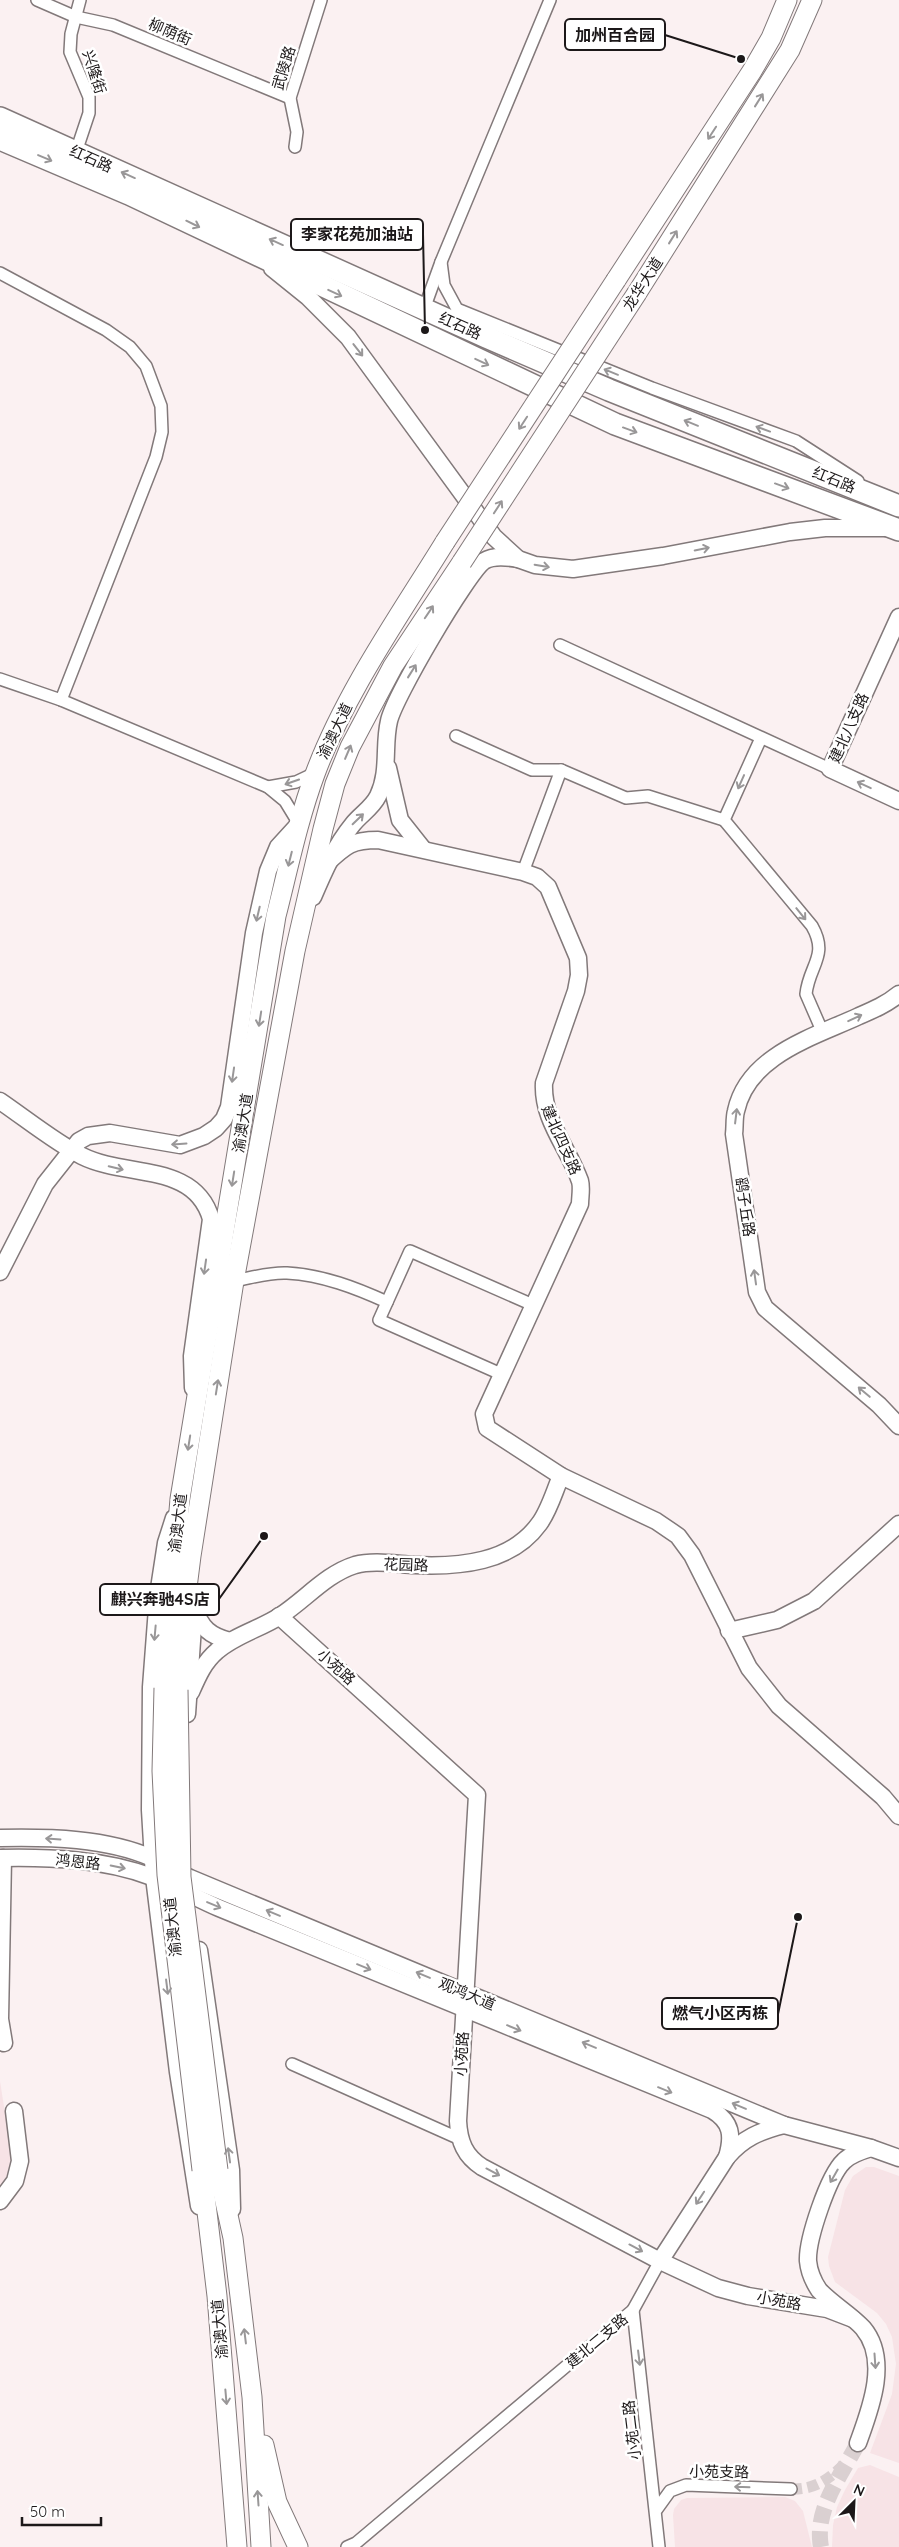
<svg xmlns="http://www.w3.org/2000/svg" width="899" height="2547" font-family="Quicksand,'Noto Sans SC',sans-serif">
  <rect width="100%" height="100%" fill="#fbf1f2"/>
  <g fill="#f7e3e6">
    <path d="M0,2081L12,2158L5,2181L0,2187Z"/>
    <path d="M866,2167H874L899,2176V2463L870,2453L892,2394L896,2364L892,2337L886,2324L877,2313L835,2282L829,2266L828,2257L845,2190L853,2176Z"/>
    <path d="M870,2465L899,2477V2547H832L833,2525L837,2507L845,2490L858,2468Z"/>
    <path d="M785,2497L795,2501L803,2511L812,2547H675L673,2515L674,2509L681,2500L687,2498Z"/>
  </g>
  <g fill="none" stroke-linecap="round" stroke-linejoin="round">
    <path stroke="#dad0d1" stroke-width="11" stroke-dasharray="11 5.5" stroke-linecap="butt" d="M791,2489C816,2490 830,2478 848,2461"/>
    <path stroke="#dad0d1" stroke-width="16" stroke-dasharray="16 8" stroke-linecap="butt" d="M821,2547C814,2509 841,2476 858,2443"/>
    <g stroke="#82797a" stroke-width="14">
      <g id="street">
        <path d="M37,0L76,17L113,25L290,98"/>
        <path d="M295,147L297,132L290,98L321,0"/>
        <path d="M76,152L89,113V97L70,52L71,34L80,0"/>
        <path d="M441,262L444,285L457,309L652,388L796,441L858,481"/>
        <path d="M0,273L106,330L130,347L146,366L161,406L162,432L156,457L61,700"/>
        <path d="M428,309H424L441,262L550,0"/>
        <path d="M560,645L830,769"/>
        <path d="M0,679L61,700L268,787L285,801L299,824"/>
        <path d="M456,736L532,770H561L626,798L648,796L724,820"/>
        <path d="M761,738L724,820L812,926C829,956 809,965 806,994L823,1033"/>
        <path d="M268,787L296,782L315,773"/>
        <path d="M523,872L561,770"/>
        <path d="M234,1281C251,1278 269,1272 287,1273C323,1275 356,1288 387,1302"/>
        <path d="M501,1374L379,1320L410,1251L533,1305"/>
        <path d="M292,2064L460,2139"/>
        <path d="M633,2310L659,2547"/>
        <path d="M657,2509L670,2491L686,2485L791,2489"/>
        <path d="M347,2547L356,2543L633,2310L660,2261"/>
      </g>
    </g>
    <g stroke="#82797a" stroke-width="19">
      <g id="secondary">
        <path d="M272,268L308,297L348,337L494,537L518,559L535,565L573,569L663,556L790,532L825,528H884"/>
        <path d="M899,617L830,769L899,801"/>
        <path d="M388,768L400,820L423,849"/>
        <path d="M327,863C346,845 352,840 378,840L523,872L537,877L548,887L578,958L579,975L576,991L544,1083C542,1120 568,1147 580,1181C582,1188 580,1197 580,1204L484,1414L487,1428L561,1476L656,1521L678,1536L692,1555L749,1668L779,1706L883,1797L899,1816"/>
        <path d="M313,897C324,871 335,846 353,824C361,814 372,808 378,796C390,771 383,746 389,721C394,698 467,573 484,561C494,555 507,557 518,559"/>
        <path d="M899,994C887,1004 873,1010 859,1016C814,1037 748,1055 736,1111C734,1118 735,1127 734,1134L757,1292L765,1308L879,1405L899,1426"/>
        <path d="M0,1101C25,1118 56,1143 82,1156C126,1178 195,1162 211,1219L192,1356L193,1388"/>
        <path d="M0,1272L45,1184L79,1141L88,1136L110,1133L180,1145L204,1136L216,1128L224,1119L229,1107L254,933L268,871L278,847L299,824"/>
        <path d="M174,1518L166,1543L158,1595L151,1687L150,1810L154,1877L178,2072L199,2206"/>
        <path d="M194,1608C201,1628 210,1636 230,1641"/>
        <path d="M279,1616L477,1795L458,2121C459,2142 465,2156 482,2167L660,2261L718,2288L748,2296L827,2309L853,2319"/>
        <path d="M729,1631L777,1620L814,1601L899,1524"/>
        <path d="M191,1692C198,1676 204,1662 217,1651C235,1635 260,1629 280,1616C305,1600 326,1574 355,1565C373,1560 396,1564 415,1565C459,1567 511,1563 539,1524C549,1511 554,1492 561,1476"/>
        <path d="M187,1714L195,1597"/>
        <path d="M0,1838C50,1837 106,1838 152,1858C165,1864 177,1872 190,1878L784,2125L871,2148L899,2158"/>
        <path d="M0,1858C51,1857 104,1859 152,1877C175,1886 196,1898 219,1908L712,2110C732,2122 733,2136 727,2157"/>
        <path d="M3,1858L0,2019L4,2043"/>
        <path d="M199,1950L231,2170L232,2209"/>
        <path d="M0,2201L15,2181L20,2161L14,2111"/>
        <path d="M660,2261L727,2157C743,2138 760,2131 784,2125"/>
        <path d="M858,2443C870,2410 890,2360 863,2328C850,2314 832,2304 819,2290C813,2281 809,2272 808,2261C807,2240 828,2176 844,2161C851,2154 861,2151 871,2148"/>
      </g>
    </g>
    <g stroke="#82797a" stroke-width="21">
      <g id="primary">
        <path d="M616,280L752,71L771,38L787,0"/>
        <path d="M637,293L790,50L812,0"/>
        <path d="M164,1688L180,1499L276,916C288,869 298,820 315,774C345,693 400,615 445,542"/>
        <path d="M178,1690L181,1635L191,1556L234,1281L295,951L323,829L335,784L350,747L393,666L462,562"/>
        <path d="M202,2170L217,2296L237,2547"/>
        <path d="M218,2170L233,2238L252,2397L261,2547"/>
        <path d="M264,2445L277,2502L298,2547"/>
      </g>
    </g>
    <g stroke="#82797a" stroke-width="24">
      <g id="highway">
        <path d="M0,118L486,337L609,390L899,506"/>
        <path d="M0,139L129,194L615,424L899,530"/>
      </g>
    </g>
    <use href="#street" stroke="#fff" stroke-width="11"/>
    <use href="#secondary" stroke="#fff" stroke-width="16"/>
    <use href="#primary" stroke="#fff" stroke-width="19"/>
    <use href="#highway" stroke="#fff" stroke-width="21"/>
    <g stroke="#82797a" stroke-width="21" stroke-linecap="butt">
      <g id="primary-bridge">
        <path d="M445,542L616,280"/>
        <path d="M462,562L637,293"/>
        <path d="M164,1688L162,1771L167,1875L202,2170"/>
        <path d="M178,1690L181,1877L218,2170"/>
      </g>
    </g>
    <use href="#primary-bridge" stroke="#fff" stroke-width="19"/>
  </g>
  <defs><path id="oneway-shaft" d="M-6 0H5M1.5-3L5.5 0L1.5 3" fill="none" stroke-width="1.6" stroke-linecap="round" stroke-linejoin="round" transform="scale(1.25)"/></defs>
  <g stroke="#999798">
    <use href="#oneway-shaft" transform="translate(759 100) rotate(-58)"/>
    <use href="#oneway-shaft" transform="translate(712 133) rotate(123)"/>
    <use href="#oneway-shaft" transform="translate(45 158) rotate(23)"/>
    <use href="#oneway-shaft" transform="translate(128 175) rotate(-156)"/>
    <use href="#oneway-shaft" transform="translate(193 224) rotate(26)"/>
    <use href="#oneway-shaft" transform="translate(673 237) rotate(-58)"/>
    <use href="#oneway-shaft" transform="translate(276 242) rotate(-156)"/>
    <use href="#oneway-shaft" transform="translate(335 293) rotate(25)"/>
    <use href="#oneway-shaft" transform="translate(358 350) rotate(52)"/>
    <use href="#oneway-shaft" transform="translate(482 362) rotate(25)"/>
    <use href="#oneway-shaft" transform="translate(611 372) rotate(-158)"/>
    <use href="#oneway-shaft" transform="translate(523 423) rotate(123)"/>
    <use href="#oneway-shaft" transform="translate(691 423) rotate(-158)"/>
    <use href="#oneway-shaft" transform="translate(763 429) rotate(-160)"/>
    <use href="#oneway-shaft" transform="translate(630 430) rotate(20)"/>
    <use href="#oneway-shaft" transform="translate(782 486) rotate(20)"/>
    <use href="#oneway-shaft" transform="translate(498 507) rotate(-57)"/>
    <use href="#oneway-shaft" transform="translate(702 549) rotate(-11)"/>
    <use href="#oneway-shaft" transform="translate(542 566) rotate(10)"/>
    <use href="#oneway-shaft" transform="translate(429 612) rotate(-56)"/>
    <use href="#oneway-shaft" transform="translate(412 671) rotate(-58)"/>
    <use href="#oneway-shaft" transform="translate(348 752) rotate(-67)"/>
    <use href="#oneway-shaft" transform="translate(292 782) rotate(161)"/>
    <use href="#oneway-shaft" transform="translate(741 782) rotate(114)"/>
    <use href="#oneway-shaft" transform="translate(864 785) rotate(-155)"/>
    <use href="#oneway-shaft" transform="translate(358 819) rotate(-44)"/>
    <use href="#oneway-shaft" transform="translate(290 859) rotate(104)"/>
    <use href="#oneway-shaft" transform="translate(258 914) rotate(103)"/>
    <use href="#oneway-shaft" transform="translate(801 914) rotate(51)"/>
    <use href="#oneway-shaft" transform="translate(855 1018) rotate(-25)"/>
    <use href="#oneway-shaft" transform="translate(260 1019) rotate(99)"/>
    <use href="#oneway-shaft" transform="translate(233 1075) rotate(98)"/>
    <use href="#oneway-shaft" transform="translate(736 1116) rotate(-83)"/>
    <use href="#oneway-shaft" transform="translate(179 1144) rotate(176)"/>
    <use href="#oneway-shaft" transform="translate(116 1168) rotate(13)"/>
    <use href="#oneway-shaft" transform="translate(233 1179) rotate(99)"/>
    <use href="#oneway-shaft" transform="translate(205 1267) rotate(98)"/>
    <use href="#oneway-shaft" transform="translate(755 1277) rotate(-98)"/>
    <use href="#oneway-shaft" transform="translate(217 1387) rotate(-81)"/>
    <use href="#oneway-shaft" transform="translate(864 1392) rotate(-140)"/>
    <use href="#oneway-shaft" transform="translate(189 1443) rotate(99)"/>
    <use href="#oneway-shaft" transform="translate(155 1633) rotate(95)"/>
    <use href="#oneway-shaft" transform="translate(53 1839) rotate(-176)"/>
    <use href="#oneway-shaft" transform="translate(118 1867) rotate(12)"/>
    <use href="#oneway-shaft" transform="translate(214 1905) rotate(23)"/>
    <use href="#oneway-shaft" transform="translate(273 1913) rotate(-157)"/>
    <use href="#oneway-shaft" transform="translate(364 1967) rotate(22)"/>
    <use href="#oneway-shaft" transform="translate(423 1975) rotate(-157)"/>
    <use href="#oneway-shaft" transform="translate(167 1987) rotate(83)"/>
    <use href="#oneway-shaft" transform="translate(514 2028) rotate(22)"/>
    <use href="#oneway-shaft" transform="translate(589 2045) rotate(-157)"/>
    <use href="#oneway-shaft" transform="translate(665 2090) rotate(22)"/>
    <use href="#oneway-shaft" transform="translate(739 2106) rotate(-157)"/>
    <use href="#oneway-shaft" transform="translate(229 2155) rotate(-98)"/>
    <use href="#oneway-shaft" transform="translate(493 2172) rotate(28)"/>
    <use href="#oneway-shaft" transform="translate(834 2176) rotate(120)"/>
    <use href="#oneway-shaft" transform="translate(700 2198) rotate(123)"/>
    <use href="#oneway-shaft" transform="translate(636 2248) rotate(28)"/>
    <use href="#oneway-shaft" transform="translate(245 2336) rotate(-97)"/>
    <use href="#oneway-shaft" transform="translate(639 2358) rotate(83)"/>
    <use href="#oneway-shaft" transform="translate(875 2361) rotate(86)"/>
    <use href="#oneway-shaft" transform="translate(226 2397) rotate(85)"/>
    <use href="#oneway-shaft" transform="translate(742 2487) rotate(-178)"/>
    <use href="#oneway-shaft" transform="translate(258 2498) rotate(-94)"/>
  </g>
  <g text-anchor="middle" stroke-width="5" stroke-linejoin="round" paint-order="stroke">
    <g font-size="15" fill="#1c1819" stroke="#fff">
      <text transform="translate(170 32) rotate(23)" y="5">柳荫街</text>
      <text transform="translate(284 68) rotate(-73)" y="5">武陵路</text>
      <text transform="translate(94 72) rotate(72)" y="5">兴隆街</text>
      <text transform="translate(91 159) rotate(24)" y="5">红石路</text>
      <text transform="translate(643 284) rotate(-57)" y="5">龙华大道</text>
      <text transform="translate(460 326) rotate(24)" y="5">红石路</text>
      <text transform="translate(834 480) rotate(22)" y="5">红石路</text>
      <text transform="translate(849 728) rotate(-66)" y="5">建北八支路</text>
      <text transform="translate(335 731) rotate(-64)" y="5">渝澳大道</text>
      <text transform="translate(243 1123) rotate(-81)" y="5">渝澳大道</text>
      <text transform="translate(561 1140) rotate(66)" y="5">建北四支路</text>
      <text transform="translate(745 1207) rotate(82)" y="5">鹞子丘路</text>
      <text transform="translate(178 1523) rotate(-83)" y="5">渝澳大道</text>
      <text transform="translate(406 1565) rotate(2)" y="5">花园路</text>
      <text transform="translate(336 1667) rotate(42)" y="5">小苑路</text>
      <text transform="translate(78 1862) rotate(6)" y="5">鸿恩路</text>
      <text transform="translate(173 1927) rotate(-96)" y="5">渝澳大道</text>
      <text transform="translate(467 1994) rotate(23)" y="5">观鸿大道</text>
      <text transform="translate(462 2054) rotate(-87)" y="5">小苑路</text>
      <text transform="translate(779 2301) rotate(10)" y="5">小苑路</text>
      <text transform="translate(220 2329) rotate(-95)" y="5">渝澳大道</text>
      <text transform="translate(597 2341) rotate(-40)" y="5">建北二支路</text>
      <text transform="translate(632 2430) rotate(-97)" y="5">小苑二路</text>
      <text transform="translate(719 2472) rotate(1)" y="5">小苑支路</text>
    </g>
  </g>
  <path fill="none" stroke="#1c1819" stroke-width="2" d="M741 59L665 35M425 330L423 234M264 1536L219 1599M798 1917L778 2014"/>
  <g fill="#1c1819" stroke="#fff" stroke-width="2">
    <circle cx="741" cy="59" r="5"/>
    <circle cx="425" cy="330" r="5"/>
    <circle cx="264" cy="1536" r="5"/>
    <circle cx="798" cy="1917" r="5"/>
  </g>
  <g fill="#fff" stroke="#1c1819" stroke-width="2">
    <rect x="565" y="19" width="100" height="31" rx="5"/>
    <rect x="291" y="219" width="132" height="31" rx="5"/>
    <rect x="100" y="1584" width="119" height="31" rx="5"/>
    <rect x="662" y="1998" width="116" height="31" rx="5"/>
  </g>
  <g font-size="16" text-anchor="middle" font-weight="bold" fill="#1c1819">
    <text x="615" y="41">加州百合园</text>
    <text x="357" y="240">李家花苑加油站</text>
    <text x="160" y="1605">麒兴奔驰4S店</text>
    <text x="720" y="2019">燃气小区丙栋</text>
  </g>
  <g transform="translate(854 2502) rotate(24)" stroke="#ffffff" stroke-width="4" paint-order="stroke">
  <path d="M0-4L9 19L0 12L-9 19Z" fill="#1c1819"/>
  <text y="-8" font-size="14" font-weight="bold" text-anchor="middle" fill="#1c1819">N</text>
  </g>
  <path d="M22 2517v8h79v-8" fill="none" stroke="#1c1819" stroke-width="2.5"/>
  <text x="30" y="2517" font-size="15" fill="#1c1819" stroke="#ffffff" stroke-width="4" paint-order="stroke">50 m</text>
</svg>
